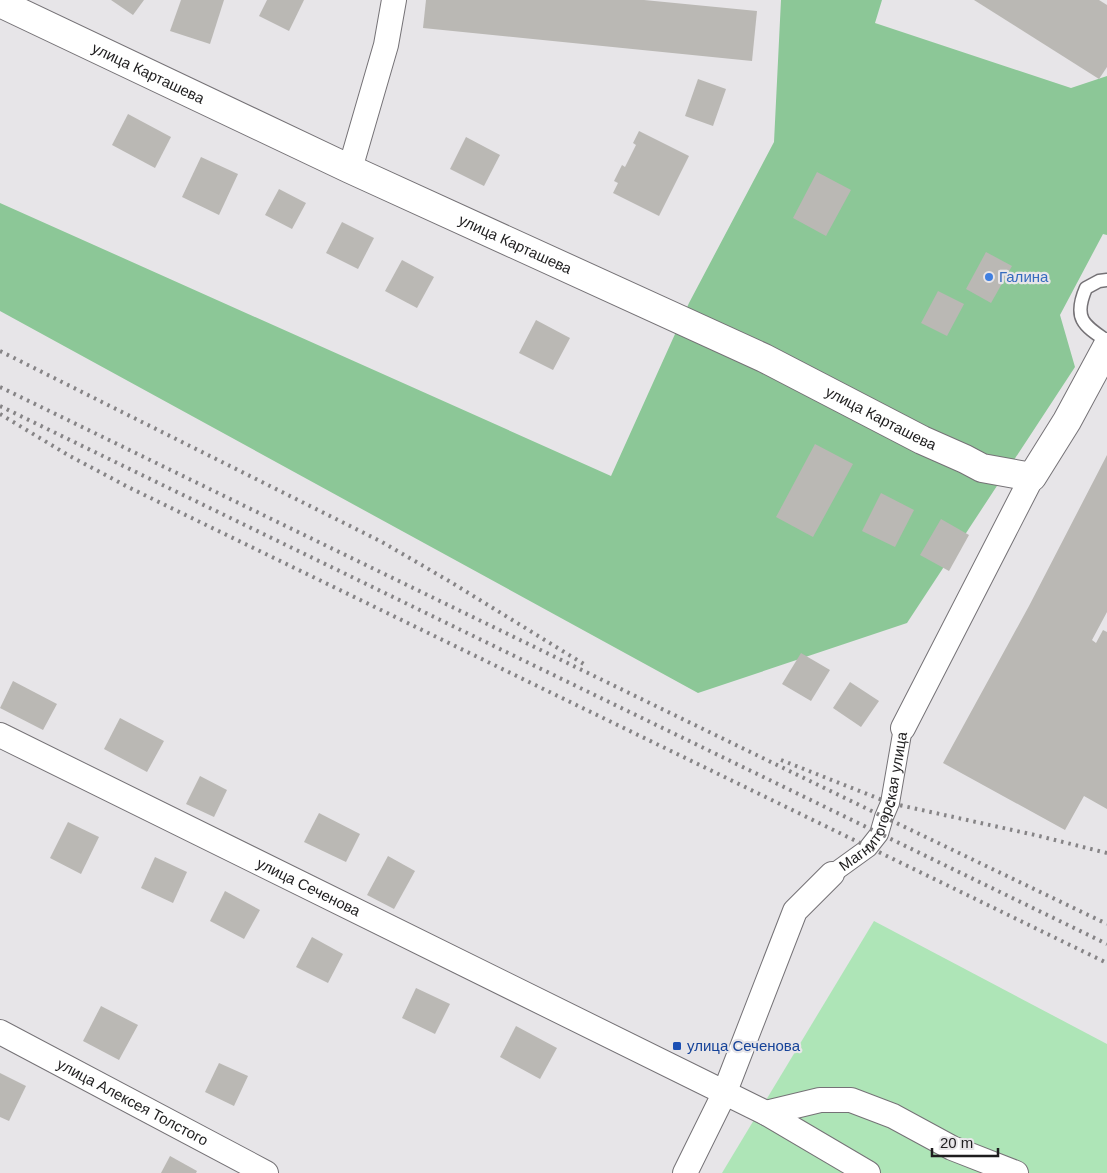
<svg xmlns="http://www.w3.org/2000/svg" width="1107" height="1173" font-family="Arial,sans-serif">
  <rect width="100%" height="100%" fill="#e7e5e8"/>
  <path fill="#aee5b7" d="M874,921L1107,1044V1173H722Z"/>
  <path fill="#8cc797" d="M781,0H882L875,23L1071,88L1107,76V235L1103,234L1060,315L1075,367L907,623L698,693L0,311V203L611,476L689,303L774,142Z"/>
  <g fill="#bab8b4">
    <path d="M111,0H144L133,15Z"/>
    <path d="M181,0H224L210,44L170,31Z"/>
    <path d="M267,0H304L289,31L259,16Z"/>
    <path d="M426,0H644L757,11L752,61L423,28Z"/>
    <path d="M974,0H1099L1107,5V67L1099,79Z"/>
    <path d="M698,79L726,89L713,126L685,116Z"/>
    <path d="M128,114L171,137L155,168L112,145Z"/>
    <path d="M639,131L689,156L659,216L613,193L618,183L614,181L622,165L625,167L636,145L633,143Z"/>
    <path d="M466,137L500,155L484,186L450,169Z"/>
    <path d="M201,157L238,174L219,215L182,197Z"/>
    <path d="M817,172L851,190L826,236L793,218Z"/>
    <path d="M279,189L306,203L292,229L265,215Z"/>
    <path d="M342,222L374,238L358,269L326,253Z"/>
    <path d="M986,252L1012,266L991,303L966,289Z"/>
    <path d="M402,260L434,277L417,308L385,291Z"/>
    <path d="M938,291L964,304L947,336L921,323Z"/>
    <path d="M536,320L570,338L553,370L519,353Z"/>
    <path d="M815,444L853,464L813,537L776,517Z"/>
    <path d="M1107,455V612L1092,640L1096,643L1103,630L1107,632V809L1084,796L1065,830L943,763L1029,606Z"/>
    <path d="M881,493L914,510L895,547L862,531Z"/>
    <path d="M941,519L969,535L949,571L920,555Z"/>
    <path d="M801,653L830,670L811,701L782,684Z"/>
    <path d="M13,681L57,704L43,730L0,708Z"/>
    <path d="M850,682L879,701L861,727L833,708Z"/>
    <path d="M120,718L164,741L147,772L104,749Z"/>
    <path d="M200,776L227,790L214,817L186,804Z"/>
    <path d="M319,813L360,834L346,862L304,842Z"/>
    <path d="M68,822L99,837L81,874L50,858Z"/>
    <path d="M388,856L415,871L394,909L367,895Z"/>
    <path d="M155,857L187,872L173,903L141,888Z"/>
    <path d="M225,891L260,910L244,939L210,921Z"/>
    <path d="M312,937L343,954L328,983L296,967Z"/>
    <path d="M416,988L450,1004L435,1034L402,1018Z"/>
    <path d="M101,1006L138,1025L119,1060L83,1041Z"/>
    <path d="M516,1026L557,1048L540,1079L500,1057Z"/>
    <path d="M219,1063L248,1076L234,1106L205,1092Z"/>
    <path d="M0,1073L26,1086L9,1121L0,1117Z"/>
    <path d="M170,1156L197,1171L196,1173H161Z"/>
  </g>
  <g fill="none" stroke-linecap="round" stroke-linejoin="round">
    <g stroke="#757276" stroke-width="15">
      <path id="service" d="M1107,280L1099,281L1086,288C1073,318 1083,325 1107,341"/>
    </g>
    <g stroke="#757276" stroke-width="20">
      <g id="pedestrian">
        <path id="s1" d="M832,874L868,848L879,834L884,817L890,803L903,728"/>
      </g>
    </g>
    <g stroke="#757276" stroke-width="26">
      <g id="minor">
        <path d="M350,169L386,45L394,0"/>
        <path d="M903,728L1032,477"/>
        <path id="s2" d="M0,735L766,1113L868,1173"/>
        <path id="s3" d="M0,1032L266,1173"/>
        <path d="M766,1113L820,1100H851L893,1116L952,1148L1016,1173"/>
        <path d="M685,1173L724,1094L795,911L832,874"/>
      </g>
    </g>
    <g stroke="#757276" stroke-width="30">
      <g id="secondary">
        <path id="s4" d="M0,3L350,169L764,358L922,440L965,459L982,468L1032,477L1067,421L1107,347"/>
      </g>
    </g>
    <use href="#service" stroke="#fff" stroke-width="12"/>
    <use href="#pedestrian" stroke="#fff" stroke-width="18"/>
    <use href="#minor" stroke="#fff" stroke-width="24"/>
    <use href="#secondary" stroke="#fff" stroke-width="28"/>
    <g stroke="#868486" stroke-width="4" stroke-dasharray="2.5 5" stroke-linecap="butt">
      <path d="M0,351L382,542L449,581L587,666"/>
      <path d="M0,387L884,817L1107,924"/>
      <path d="M0,406L1107,944"/>
      <path d="M0,414L68,455L128,487L1107,963"/>
      <path d="M781,760L890,803L1035,835L1107,853"/>
    </g>
  </g>
  <circle fill="#3f7fe0" stroke="#e7e5e8" stroke-width="2" cx="989" cy="277" r="5"/>
  <rect fill="#1a4fb4" stroke="#e7e5e8" stroke-width="2" x="672" y="1041" width="10" height="10" rx="2.5"/>
  <g text-anchor="middle" stroke-width="4.5" stroke-linejoin="round" paint-order="stroke">
    <g font-size="15" fill="#1e1d1e" stroke="#e7e5e8">
      <text dy="5" stroke="none"><textPath href="#s4" startOffset="164">улица Карташева</textPath></text>
      <text dy="5" stroke="none"><textPath href="#s4" startOffset="569">улица Карташева</textPath></text>
      <text dy="5" stroke="none"><textPath href="#s4" startOffset="974">улица Карташева</textPath></text>
      <text dy="5" stroke="none"><textPath href="#s1" startOffset="89">Магнитогорская улица</textPath></text>
      <text dy="5" stroke="none"><textPath href="#s2" startOffset="344">улица Сеченова</textPath></text>
      <text dy="5" stroke="none"><textPath href="#s3" startOffset="150">улица Алексея Толстого</textPath></text>
    </g>
    <g font-size="15" fill="#366cbe" stroke="#e7e5e8" text-anchor="start">
      <text x="999" y="282">Галина</text>
    </g>
    <g font-size="15" fill="#164399" stroke="#e7e5e8" text-anchor="start">
      <text x="687" y="1051">улица Сеченова</text>
    </g>
  </g>
  <path d="M932 1148v8h66v-8" fill="none" stroke="#1e1d1e" stroke-width="2.5"/>
  <text x="940" y="1148" font-size="15" fill="#1e1d1e" stroke="#e7e5e8" stroke-width="4" paint-order="stroke">20 m</text>
</svg>
